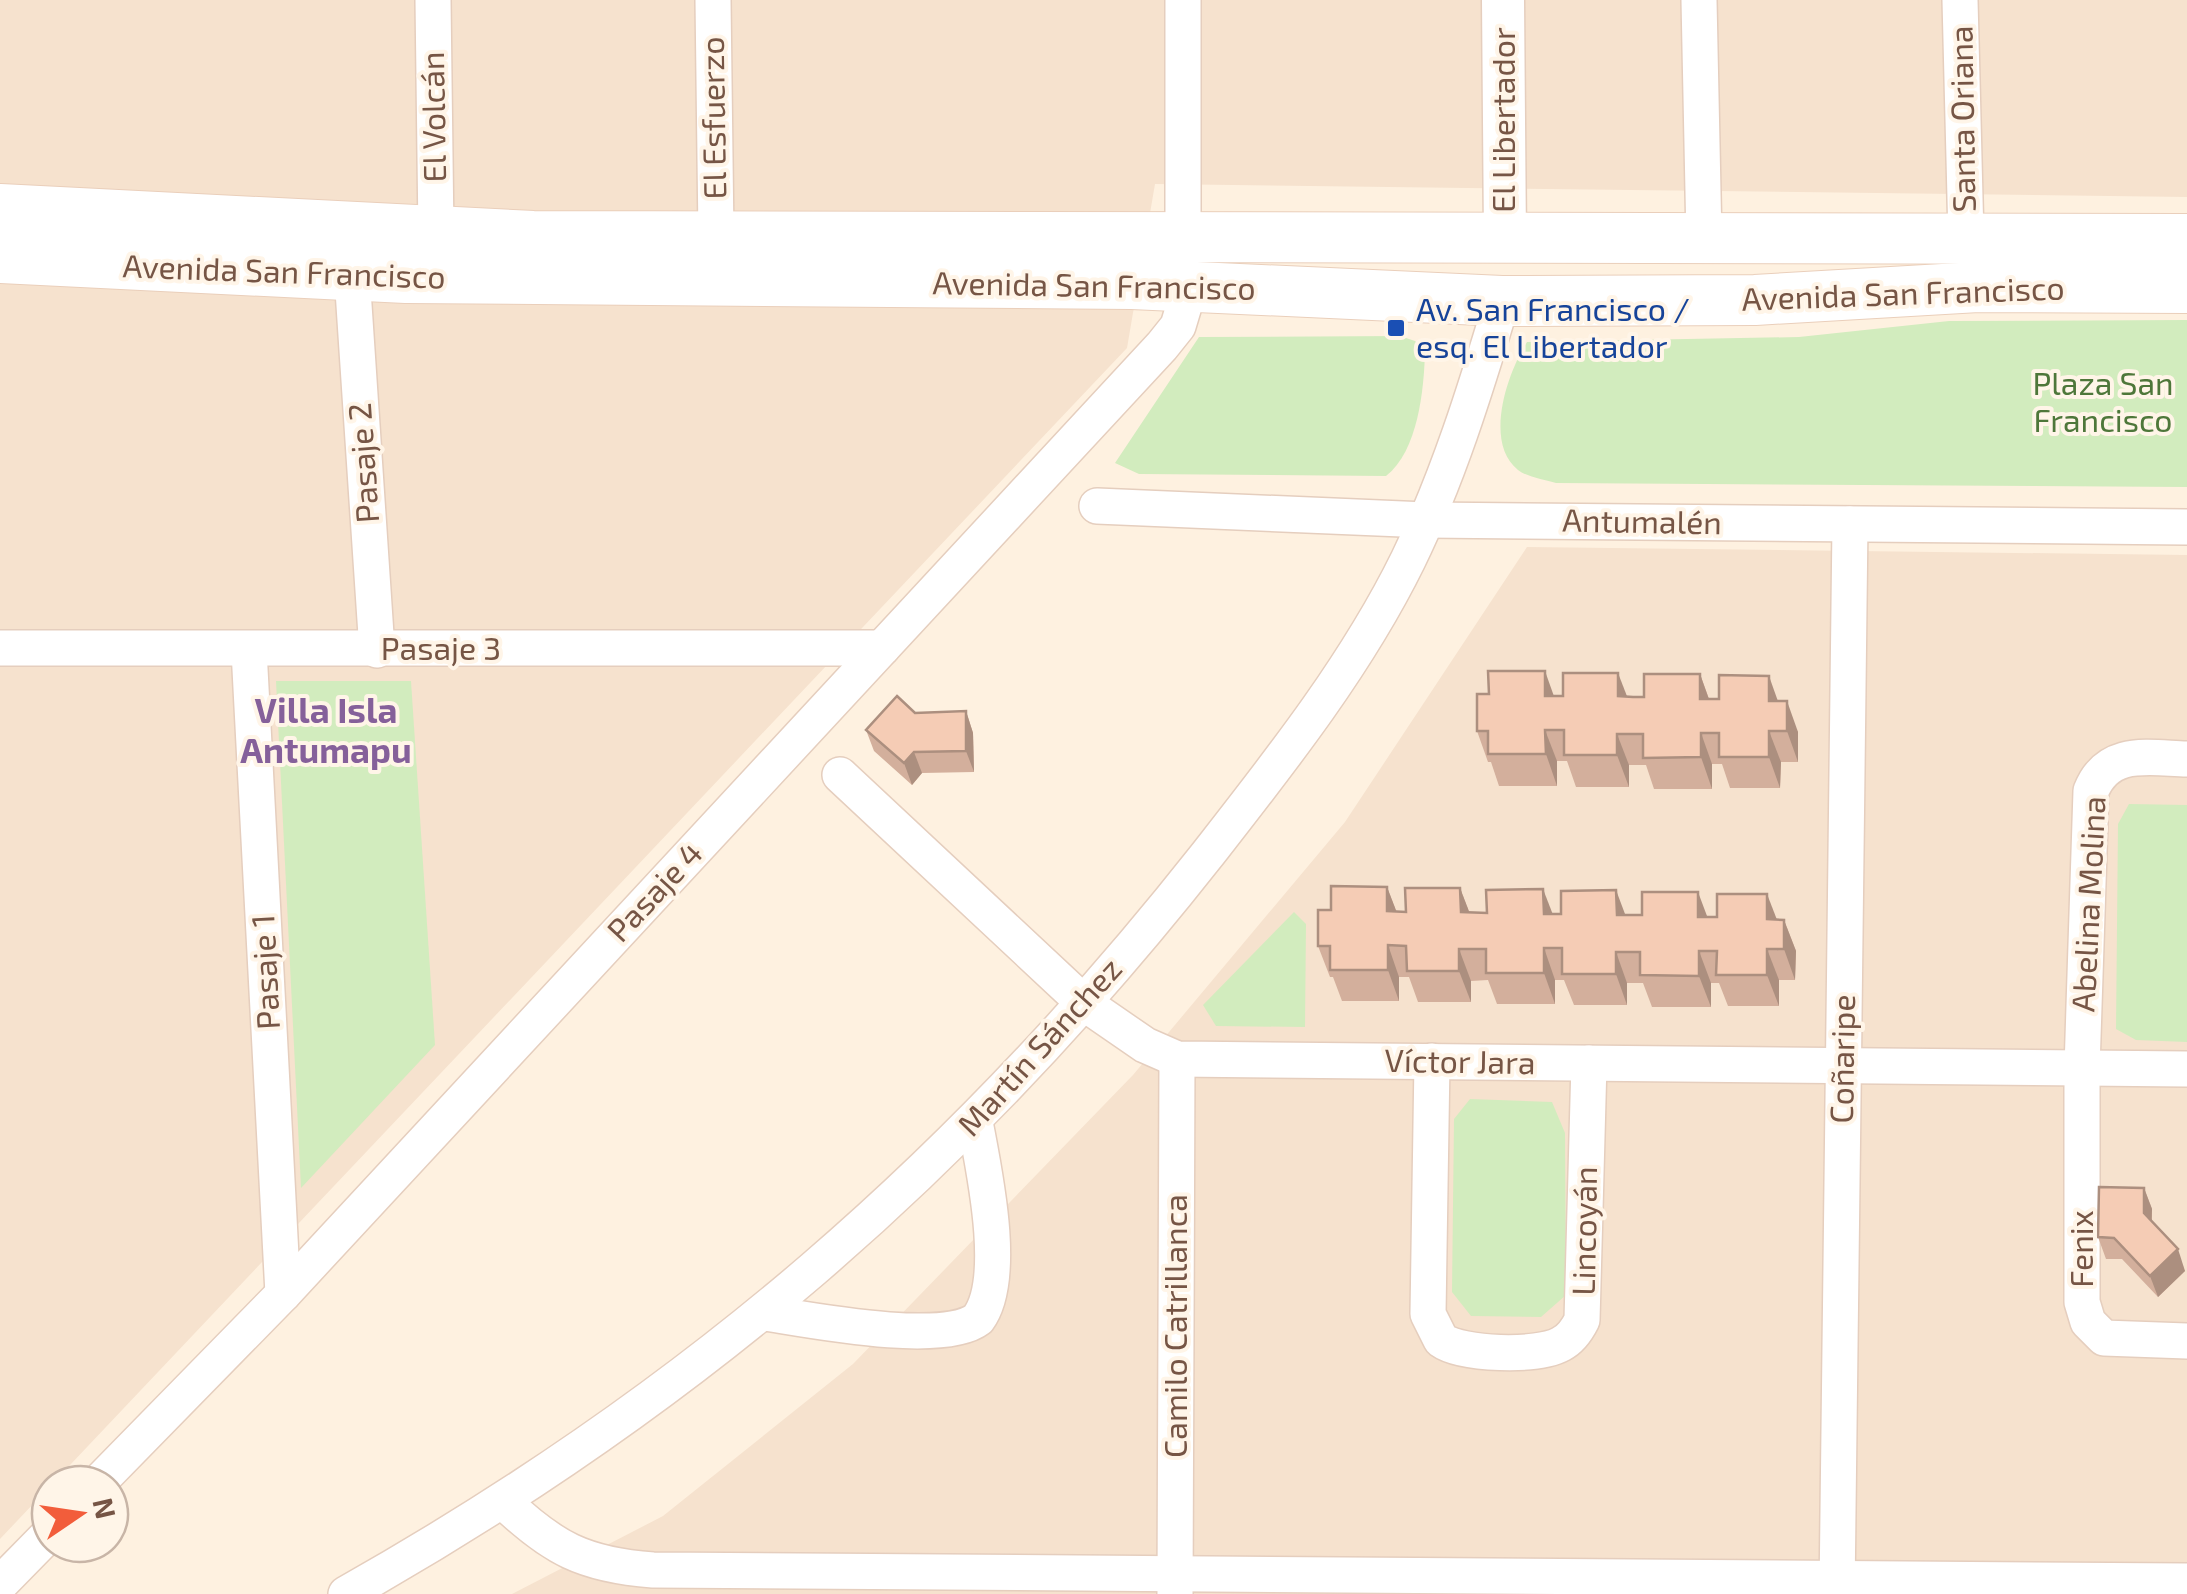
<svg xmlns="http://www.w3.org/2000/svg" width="2187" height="1594" font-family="'Exo 2',sans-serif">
  <rect width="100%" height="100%" fill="#fef1e0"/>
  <g fill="#f6e2ce">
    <path d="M0,0H2187V197L1155,184L1127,348L0,1539Z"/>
    <path d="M1527,547L2187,555V1594H512L663,1516L853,1364L1133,1075L1345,822Z"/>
  </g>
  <g fill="#d2ecbe">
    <path d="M2187,320V487L1556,483C1545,480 1527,477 1518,470C1483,442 1508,372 1527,342L1799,337L1949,321Z"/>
    <path d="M1400,336L1415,341L1425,351C1424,390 1418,451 1386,476L1139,474L1115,463L1199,337Z"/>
    <path d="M276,681H411L435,1045L301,1188Z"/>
    <path d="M2129,804L2187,805V1042L2136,1040L2116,1029L2118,824Z"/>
    <path d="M1294,912L1306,924L1305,1027L1216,1026L1203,1005Z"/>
    <path d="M1470,1099L1552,1102L1565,1133L1566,1295L1541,1317L1471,1316L1452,1292L1454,1119Z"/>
  </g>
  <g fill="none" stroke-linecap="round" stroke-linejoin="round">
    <g stroke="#e5cebe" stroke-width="38">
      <g id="minor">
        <path d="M433,0L436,234"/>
        <path d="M713,0L716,236"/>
        <path d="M1699,0L1704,240"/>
        <path d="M1960,0L1966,238"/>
        <path d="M1183,237V0"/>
        <path d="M352,275L377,650"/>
        <path d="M1097,506L1426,520L2187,527"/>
        <path d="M0,648H882"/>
        <path d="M249,650L283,1294"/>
        <path d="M2187,759C2149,758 2108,748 2091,791L2082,1068V1302L2088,1322L2104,1338L2187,1341"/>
        <path d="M840,775L1084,1003L1145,1045L1177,1059L2187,1069"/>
        <path d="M1432,1061L1428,1314L1441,1340C1462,1355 1538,1357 1561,1344C1571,1339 1577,1330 1582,1320L1589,1063"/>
        <path d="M765,1313C810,1320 943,1346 978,1319C1008,1279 984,1170 975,1122"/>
        <path d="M97,1484L283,1294L1162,346L1178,326L1190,286"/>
        <path d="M503,1501C552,1548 584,1565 653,1570L2187,1581"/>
        <path d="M0,1584L50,1533"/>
        <path d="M346,1594C692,1399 961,1167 1207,855C1279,763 1356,666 1408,560C1448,478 1476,388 1502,301"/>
        <path d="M1175,1594L1177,1059"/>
        <path d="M1837,1594L1850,524"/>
      </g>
    </g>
    <g stroke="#e5cebe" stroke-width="45">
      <path id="tertiary" d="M1503,0L1505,240"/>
    </g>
    <g stroke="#eacfbb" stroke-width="52">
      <g id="secondary">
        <path d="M0,209L533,236L2187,239"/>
        <path d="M0,258L406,278L1132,284L1502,301L1755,300L1978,287L2187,288"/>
      </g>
    </g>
    <use href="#minor" stroke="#fff" stroke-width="35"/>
    <use href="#tertiary" stroke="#fff" stroke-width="42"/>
    <use href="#secondary" stroke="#fff" stroke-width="50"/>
  </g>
  <g fill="#d3af9c">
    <path d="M1700,674L1709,699L1778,701L1798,732V762H1781L1780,788H1730L1722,764H1712V789H1654L1646,765H1629V787H1576L1567,761H1557V786H1499L1491,762H1488L1477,731L1554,696L1644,697Z"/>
    <path d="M966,711L973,733L974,772L922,773L912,785L874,751L866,730L915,713Z"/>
    <path d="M1387,887L1396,911L1406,912L1460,888L1469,912L1784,920L1796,951L1795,980H1779V1006H1728L1719,983H1711V1007H1652L1643,983H1627V1005H1574L1564,980H1555V1004H1497L1488,980L1471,981V1002H1418L1409,977H1399V1001H1342L1333,977H1330L1318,946L1331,910Z"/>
    <path d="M2144,1188L2152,1209V1221L2185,1271L2158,1297L2122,1259H2106L2098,1237Z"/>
  </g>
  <g fill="#ac8f7f">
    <path d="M1545,671L1556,702L1545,696Z"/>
    <path d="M1618,673L1630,704L1618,696Z"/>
    <path d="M1700,674L1711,705L1700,699Z"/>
    <path d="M1769,676L1780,707L1781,732L1769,701Z"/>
    <path d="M1787,701L1798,732V762L1787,731Z"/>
    <path d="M966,711L973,733L974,772L966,751Z"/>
    <path d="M1545,730L1557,761V786L1546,754Z"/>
    <path d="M1769,731L1781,762L1780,788L1769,757Z"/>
    <path d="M1701,733L1712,764V789L1701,757Z"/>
    <path d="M1617,734L1629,765V787L1617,755Z"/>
    <path d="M914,752L922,773L912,785L904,763Z"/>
    <path d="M1387,887L1399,918L1387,911Z"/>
    <path d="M1460,888L1472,919L1461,912Z"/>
    <path d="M1543,889L1555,920L1544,914Z"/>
    <path d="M1616,890L1628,922L1617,915Z"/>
    <path d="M1698,892L1710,924L1698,917Z"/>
    <path d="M1767,894L1779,925L1778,951L1767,919Z"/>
    <path d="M1784,920L1796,951L1795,980L1784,949Z"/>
    <path d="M1388,945L1399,977V1001L1388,970Z"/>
    <path d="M1544,948L1555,980V1004L1544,973Z"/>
    <path d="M1459,949L1471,981V1002L1459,971Z"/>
    <path d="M1767,949L1779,980V1006L1767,975Z"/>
    <path d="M1699,951L1711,983V1007L1699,976Z"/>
    <path d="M1616,952L1627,983V1005L1616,974Z"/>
    <path d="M2144,1188L2152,1209L2151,1234L2144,1213Z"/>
    <path d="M2178,1249L2185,1271L2158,1297L2150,1276Z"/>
  </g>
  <g fill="#f5ccb5" stroke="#ac8f7f" stroke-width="2.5">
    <path d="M1488,671H1545V696H1563V673H1618V696L1633,697H1644V674H1700V699H1719V675L1769,676V701H1787V731H1769V757H1719V733H1701V757L1643,758V734H1617V755H1564V730H1545L1546,754H1488V731H1477V694H1489Z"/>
    <path d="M897,696L915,713L966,711V751L914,752L904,763L866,730Z"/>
    <path d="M1331,886L1387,887V911L1406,912L1405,888H1460L1461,912L1487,913L1486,890L1543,889L1544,914H1561V891L1616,890L1617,915H1642V892H1698V917H1717V894H1767V919L1784,920V949H1767V975H1716L1717,951H1699V976L1640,975V952H1616V974H1562V948H1544V973H1486V949H1459V971H1407L1406,946L1388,945V970H1330V946H1318V910H1331Z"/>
    <path d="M2099,1187L2144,1188V1213L2178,1249L2150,1276L2114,1238L2098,1237Z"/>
  </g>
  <rect fill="#1a4fb4" stroke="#fff5e8" stroke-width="4" x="1386" y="318" width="20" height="20" rx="5"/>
  <g text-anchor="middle" stroke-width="8" stroke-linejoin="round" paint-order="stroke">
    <g font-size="32" fill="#765545" stroke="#fff5e8">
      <text transform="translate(434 117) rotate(-91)" y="11">El Volcán</text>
      <text transform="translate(714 118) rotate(-91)" y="11">El Esfuerzo</text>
      <text transform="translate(1963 119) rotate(-91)" y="11">Santa Oriana</text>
      <text transform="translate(1504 120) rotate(-90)" y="11">El Libertador</text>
      <text transform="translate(284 272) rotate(2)" y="11">Avenida San Francisco</text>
      <text transform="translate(1094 286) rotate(1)" y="11">Avenida San Francisco</text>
      <text transform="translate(1903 294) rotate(-2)" y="11">Avenida San Francisco</text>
      <text transform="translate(364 463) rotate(-94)" y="11">Pasaje 2</text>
      <text transform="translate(1642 522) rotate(1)" y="11">Antumalén</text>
      <text x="441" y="660">Pasaje 3</text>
      <text transform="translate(655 892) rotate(-47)" y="11">Pasaje 4</text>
      <text transform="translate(2089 904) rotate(-87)" y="11">Abelina Molina</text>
      <text transform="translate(266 972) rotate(-93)" y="11">Pasaje 1</text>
      <text transform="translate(1040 1047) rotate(-48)" y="11">Martín Sánchez</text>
      <text transform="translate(1843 1059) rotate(-89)" y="11">Coñaripe</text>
      <text transform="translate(1460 1062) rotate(1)" y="11">Víctor Jara</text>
      <text transform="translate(1585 1231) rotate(-89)" y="11">Lincoyán</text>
      <text transform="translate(2082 1249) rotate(-90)" y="11">Fenix</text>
      <text transform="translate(1176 1326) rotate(-90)" y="11">Camilo Catrillanca</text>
    </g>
    <g font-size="32" fill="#164399" stroke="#fff5e8" text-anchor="start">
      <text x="1416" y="321">Av. San Francisco /<tspan x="1416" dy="37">esq. El Libertador</tspan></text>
    </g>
    <g font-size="32" fill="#4e773a" stroke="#fff5e8">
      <text x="2103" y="395">Plaza San<tspan x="2103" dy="37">Francisco</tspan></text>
    </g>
    <g font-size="35" font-weight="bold" fill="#85609a" stroke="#fff5e8">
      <text x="326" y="723">Villa Isla<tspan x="326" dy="40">Antumapu</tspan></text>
    </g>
  </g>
  <g transform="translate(80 1514) rotate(77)"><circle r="48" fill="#fff5e8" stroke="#c8b5a7" stroke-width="2.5"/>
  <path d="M0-8L18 38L0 25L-18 38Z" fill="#f25d3b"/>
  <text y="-15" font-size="28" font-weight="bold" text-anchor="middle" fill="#765545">N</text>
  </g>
</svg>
